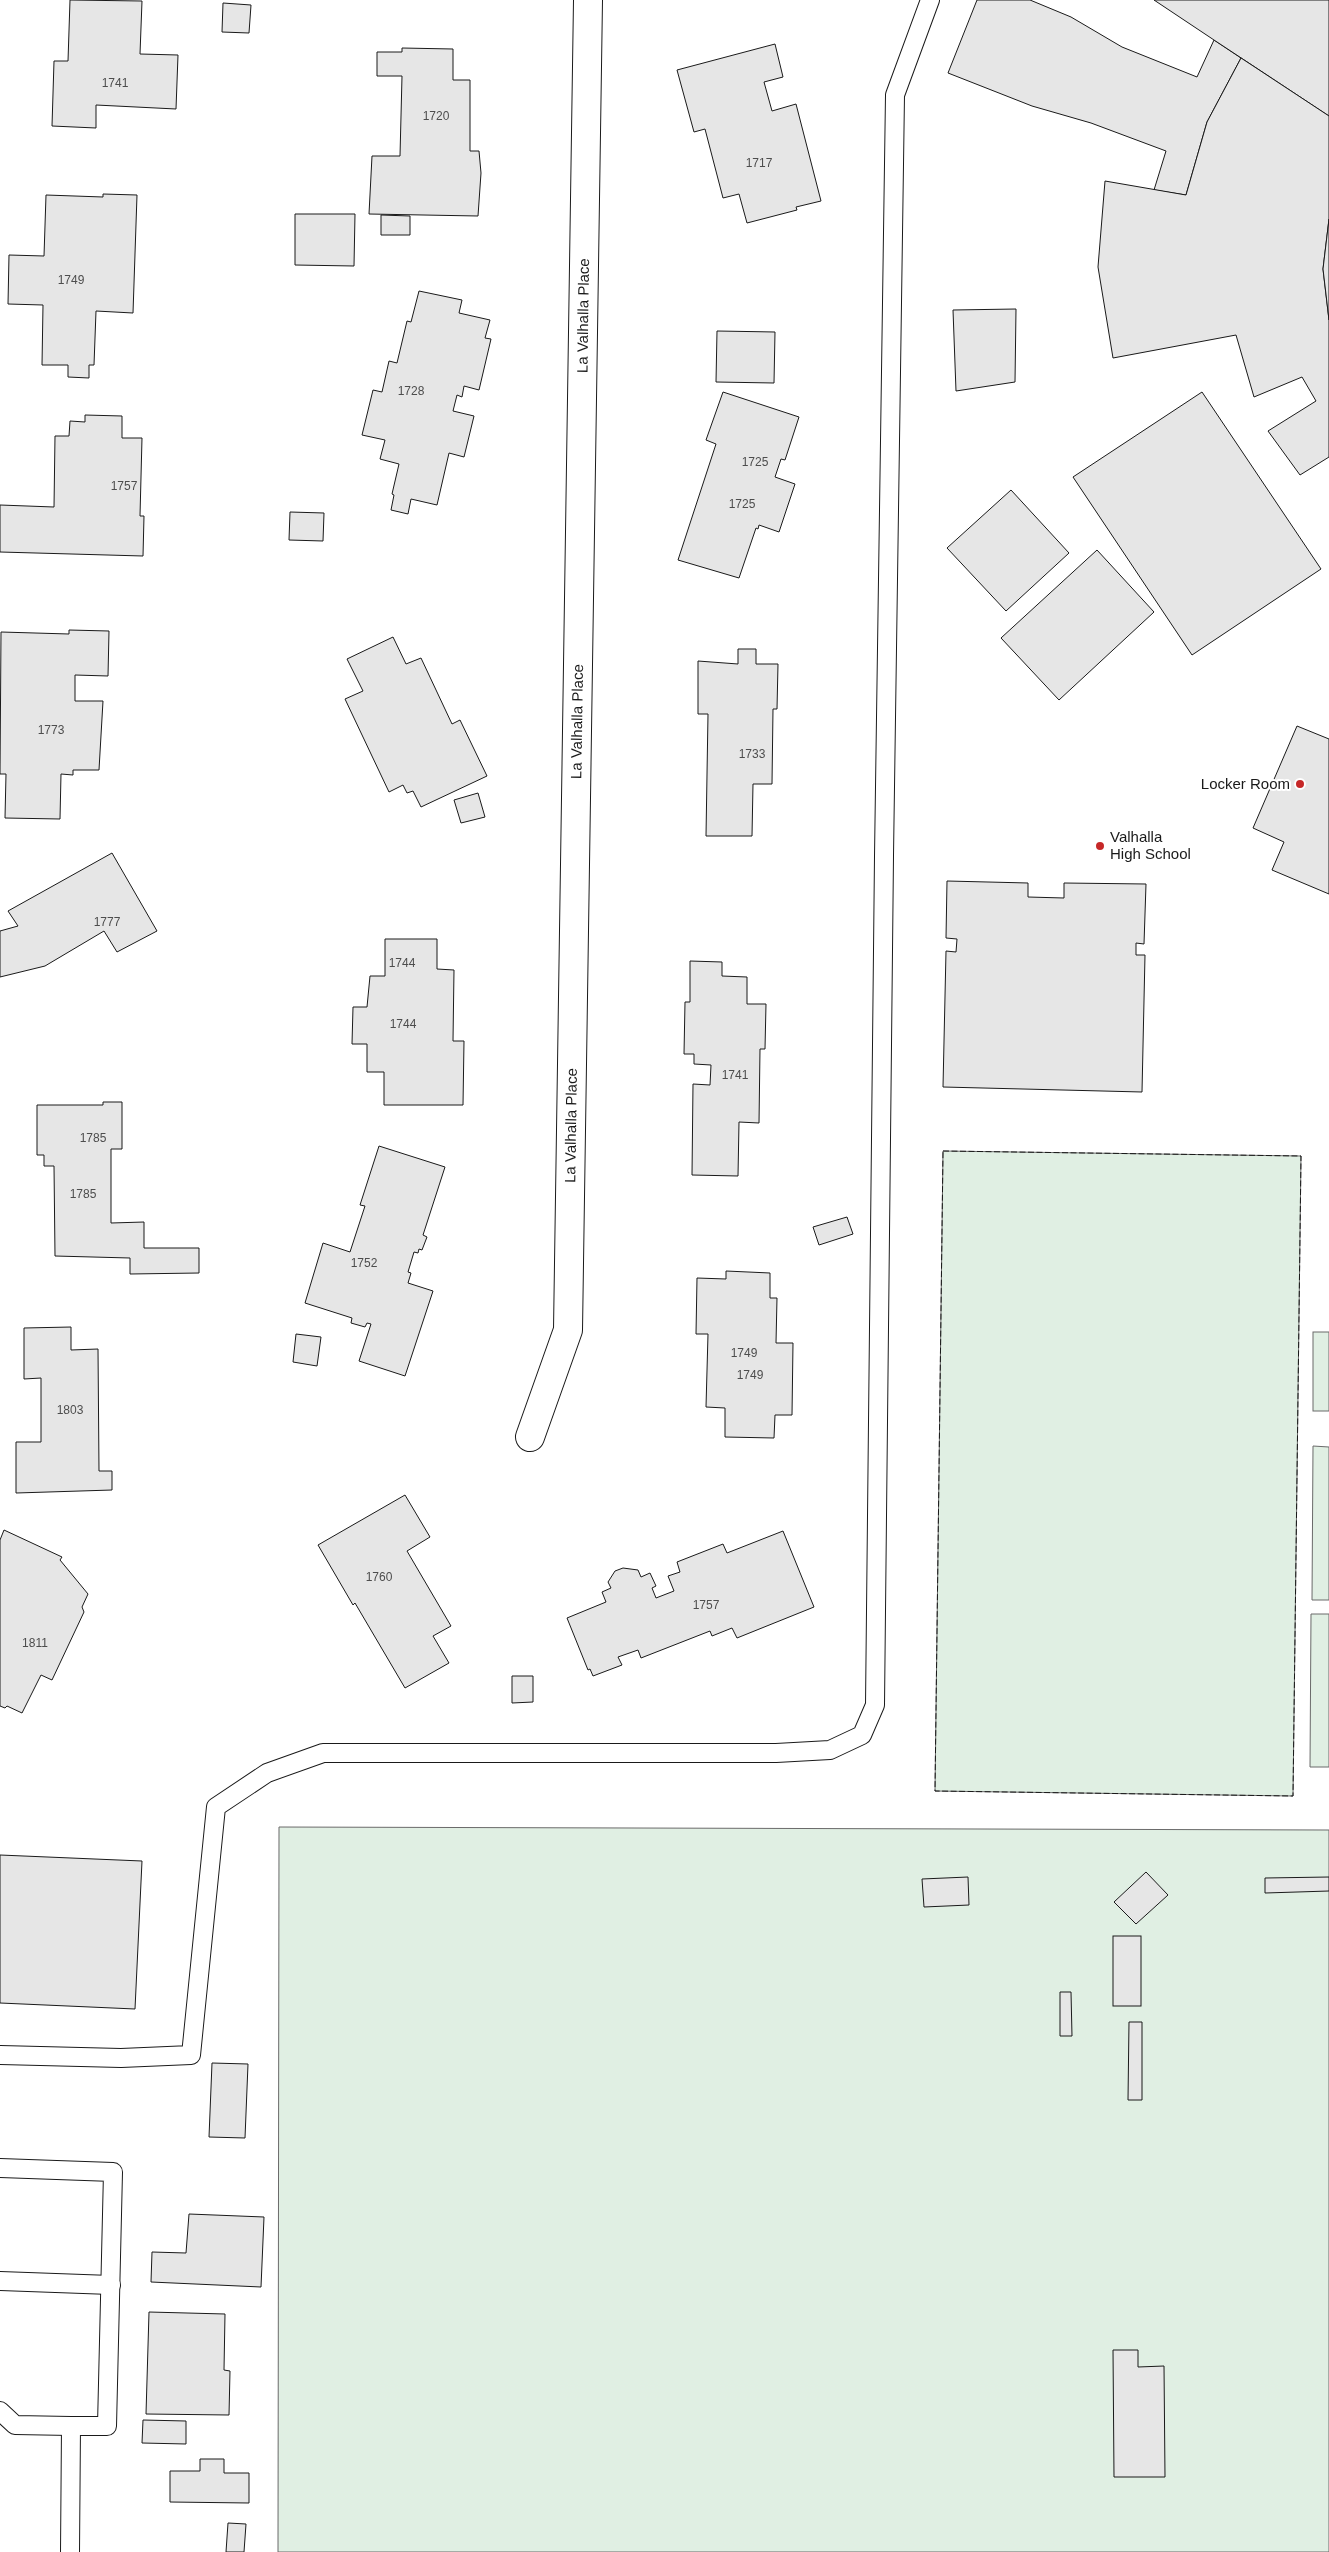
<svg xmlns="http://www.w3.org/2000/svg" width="1329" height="2552" font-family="Arial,sans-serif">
  <rect width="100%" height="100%" fill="#fff"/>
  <g fill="#e0efe3" stroke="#6a6a6a">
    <path d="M943,1151L1301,1156L1293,1796L935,1791Z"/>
    <rect x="1313" y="1332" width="16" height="79"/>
    <path d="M1313,1446L1329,1447V1600H1312Z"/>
    <path d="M1311,1614H1329V1767H1310Z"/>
    <path d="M279,1827L1329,1830V2552H278Z"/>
  </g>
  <g fill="#e6e6e6" stroke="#1a1a1a">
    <path d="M70,0L142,1L140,54L178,55L176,109L96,105V128L52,126L54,61H68Z"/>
    <path d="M977,0H1030L1071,17L1122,47L1197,77L1214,40L1241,58L1207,122L1186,195L1154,190L1166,151L1091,123L1032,106L948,73Z"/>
    <path d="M1154,0H1329V116L1214,40Z"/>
    <path d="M223,3L251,5L249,33L222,32Z"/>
    <path d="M775,44L783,77L764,82L772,111L796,104L821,201L796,207L797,210L747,223L739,194L723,198L705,129L694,132L677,70Z"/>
    <path d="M402,48L453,49V80H470V151H479L481,173L478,216L369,214L372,156H400L402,76H377V52H402Z"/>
    <path d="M1241,58L1329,116V219L1323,269L1329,320V457L1300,475L1268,431L1316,401L1302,377L1254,397L1236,335L1113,358L1098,267L1105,181L1186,195L1207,122Z"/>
    <path d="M103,194L137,195L133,313L96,311L94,365H89V378L68,377V365H42L43,305L8,304L9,255L44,256L46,195L103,197Z"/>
    <path d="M295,214H355L354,266L295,265Z"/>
    <path d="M381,215L410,216V235H381Z"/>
    <path d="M1329,219V320L1323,269Z"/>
    <path d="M419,291L462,300L459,313L490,320L485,338L491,339L479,390L464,386L462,397L457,395L453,411L474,416L464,457L449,453L437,505L411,499L408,514L391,510L394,495L392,494L399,464L380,459L385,440L362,435L373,390L382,392L389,361L397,363L407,321L411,322Z"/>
    <path d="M1016,309L1015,382L956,391L953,310Z"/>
    <path d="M717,331L775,332L774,383L716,382Z"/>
    <path d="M723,392L799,417L785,460L781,459L775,477L795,484L779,532L759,525L758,529L756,528L739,578L678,560L716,444L706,440Z"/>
    <path d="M1202,392L1321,569L1192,655L1073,477Z"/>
    <path d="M85,415L122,416V438H142L140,516H144L143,556L0,552V505L54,507L55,436H69L70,421L85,422Z"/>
    <path d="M1011,490L1069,553L1006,611L947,548Z"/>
    <path d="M290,512L324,513L323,541L289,540Z"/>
    <path d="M1097,550L1154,612L1059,700L1001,638Z"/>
    <path d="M69,630L109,631L108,676L75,675V701H103L99,770H73V775L61,774L60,819L5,818L6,774H0L1,632L69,634Z"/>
    <path d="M393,637L406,664L421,658L452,724L460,720L487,776L421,807L413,791L407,793L403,785L389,792L345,699L363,691L347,659Z"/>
    <path d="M738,649H756V664H778L777,709H773L772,784H753L752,836H706L708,714H698V661L738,664Z"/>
    <path d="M1297,726L1329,739V894L1272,870L1284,842L1253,828Z"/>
    <path d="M478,793L485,817L461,823L454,800Z"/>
    <path d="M112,853L157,931L117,952L104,931L45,966L0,977V931L18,926L8,911Z"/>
    <path d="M947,881L1028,883V897L1064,898V883L1146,884L1144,944L1136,943V955H1145L1142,1092L943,1087L946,951L956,952L957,939L946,938Z"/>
    <path d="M385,939H437V969L454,970L453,1041H464L463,1105H384V1072H367V1044H352L353,1007H367L370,976H385Z"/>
    <path d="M690,961L722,962V976L747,977V1004H766L765,1049H760L759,1123L739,1122L738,1176L692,1175L693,1084L710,1085L711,1065L694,1064V1054H684L685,1002H690Z"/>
    <path d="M103,1102H122V1149H111V1223L144,1222V1248H199V1273L130,1274V1258L55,1256L54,1166H44V1155H37V1105H103Z"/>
    <path d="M379,1146L445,1167L423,1235L427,1237L422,1250L419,1249L418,1253L414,1252L408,1272L411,1273L408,1283L433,1291L405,1376L359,1361L371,1324L367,1323L365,1327L351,1323L352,1318L305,1303L323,1243L350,1252L365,1206L360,1205Z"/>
    <path d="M847,1217L853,1234L819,1245L813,1227Z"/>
    <path d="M726,1271L770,1273V1298H777L776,1343H793L792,1415H775L774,1438L725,1437V1408L706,1407L708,1334H696L697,1278L726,1279Z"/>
    <path d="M71,1327V1350L98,1349L99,1471H112V1490L16,1493V1442H41V1378L24,1379V1328Z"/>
    <path d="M296,1334L321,1337L317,1366L293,1362Z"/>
    <path d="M405,1495L430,1537L407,1551L451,1626L433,1636L449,1663L405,1688L355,1603L353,1605L318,1545Z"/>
    <path d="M4,1530L62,1557L60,1560L88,1594L82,1607L84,1612L52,1680L41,1675L22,1713L7,1706L5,1708L0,1706V1540Z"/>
    <path d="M783,1531L814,1607L737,1638L732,1628L712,1636L710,1631L641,1658L638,1650L618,1657L622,1665L593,1676L590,1669L588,1670L567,1618L606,1602L602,1592L611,1588L608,1582L615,1571L623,1568L638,1570L641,1577L650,1573L656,1586L652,1588L656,1598L674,1591L668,1576L680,1572L677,1562L723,1544L727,1553Z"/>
    <path d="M512,1676H533V1702L512,1703Z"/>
    <path d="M0,1855L142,1861L135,2009L0,2003Z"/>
    <path d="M1146,1872L1168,1895L1136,1924L1114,1902Z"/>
    <path d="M968,1877L969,1905L924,1907L922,1879Z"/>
    <path d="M1329,1877V1891L1265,1893V1878Z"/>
    <rect x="1113" y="1936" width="28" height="70"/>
    <path d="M1060,1992H1071L1072,2036H1060Z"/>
    <path d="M1129,2022H1142V2100H1128Z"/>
    <path d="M212,2063L248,2064L245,2138L209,2137Z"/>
    <path d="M189,2214L264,2217L261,2287L151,2282L152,2252L186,2253Z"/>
    <path d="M149,2312L225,2314L224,2370L230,2371L229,2415L146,2414Z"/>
    <path d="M1113,2350H1138V2367L1164,2366L1165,2477H1114Z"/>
    <path d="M143,2420L186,2421V2444L142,2443Z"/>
    <path d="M200,2459H224V2473H249V2503L170,2502V2471H200Z"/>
    <path d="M228,2523L246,2524L244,2552H226Z"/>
  </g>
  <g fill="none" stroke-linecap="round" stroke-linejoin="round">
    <g stroke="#1a1a1a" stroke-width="20">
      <g id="lane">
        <path d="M0,2055L121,2058L191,2055L216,1807L267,1773L323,1753H776L830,1750L862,1735L875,1705L884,856L895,95L930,0"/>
        <path d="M0,2168L113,2172L107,2426H71L70,2552"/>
        <path d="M0,2281L111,2285"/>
        <path d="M0,2411L15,2425L71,2426"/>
      </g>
    </g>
    <g stroke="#1a1a1a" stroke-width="30">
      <g id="street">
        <path id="s1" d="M530,1437L568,1330L588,0"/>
      </g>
    </g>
    <use href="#lane" stroke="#fff" stroke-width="18"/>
    <use href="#street" stroke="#fff" stroke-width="28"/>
    <path stroke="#1a1a1a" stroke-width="1" stroke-dasharray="6 2.5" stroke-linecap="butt" d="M943,1151L1301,1156L1293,1796L935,1791Z"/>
  </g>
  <g fill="#c62828" stroke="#fff" stroke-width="2">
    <circle cx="1300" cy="784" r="5"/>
    <circle cx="1100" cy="846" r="5"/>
  </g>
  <g text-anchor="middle" stroke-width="4" stroke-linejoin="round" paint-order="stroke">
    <g font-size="12" fill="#4d4d4d">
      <text x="115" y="87">1741</text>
      <text x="436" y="120">1720</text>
      <text x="759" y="167">1717</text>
      <text x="71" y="284">1749</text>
      <text x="411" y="395">1728</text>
      <text x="755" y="466">1725</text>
      <text x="124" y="490">1757</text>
      <text x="742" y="508">1725</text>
      <text x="51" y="734">1773</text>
      <text x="752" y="758">1733</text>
      <text x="107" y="926">1777</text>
      <text x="402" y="967">1744</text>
      <text x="403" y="1028">1744</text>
      <text x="735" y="1079">1741</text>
      <text x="93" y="1142">1785</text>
      <text x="83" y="1198">1785</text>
      <text x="364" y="1267">1752</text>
      <text x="744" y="1357">1749</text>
      <text x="750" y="1379">1749</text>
      <text x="70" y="1414">1803</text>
      <text x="379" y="1581">1760</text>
      <text x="706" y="1609">1757</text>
      <text x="35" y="1647">1811</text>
    </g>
    <g font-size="15" fill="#1a1a1a" stroke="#fff">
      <text dy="5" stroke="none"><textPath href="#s1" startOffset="1128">La Valhalla Place</textPath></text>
      <text dy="5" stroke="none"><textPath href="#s1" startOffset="722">La Valhalla Place</textPath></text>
      <text dy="5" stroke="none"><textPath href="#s1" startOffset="318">La Valhalla Place</textPath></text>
    </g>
    <g font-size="15" fill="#1a1a1a" stroke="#fff" text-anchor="end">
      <text x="1290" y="789">Locker Room</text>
      <text x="1110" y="842" text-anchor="start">Valhalla<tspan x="1110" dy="17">High School</tspan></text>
    </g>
  </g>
</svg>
